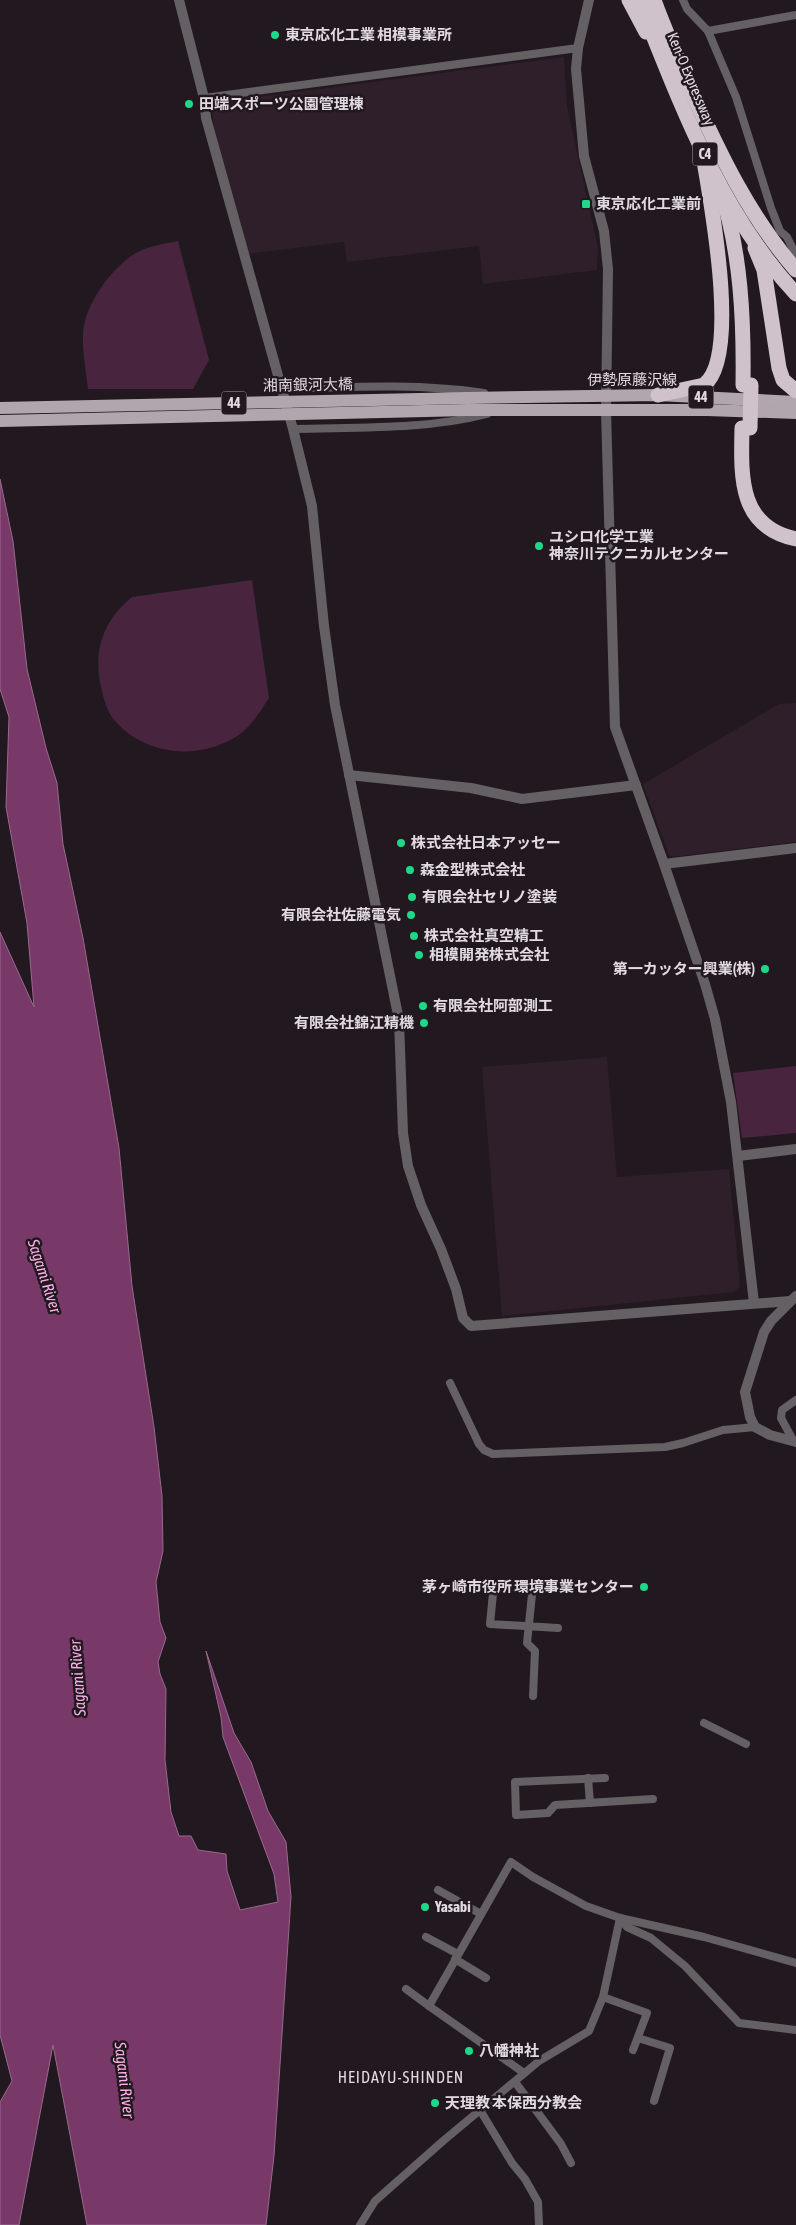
<svg xmlns="http://www.w3.org/2000/svg" width="796" height="2225" font-family="'Asap Condensed','Noto Sans JP',sans-serif">
  <rect width="100%" height="100%" fill="#21191f"/>
  <g fill="#2e1f2a">
    <path d="M564,57L567,106L598,248L597,270L483,284L479,246L347,262L344,242L246,254L215,135L211,103Z"/>
    <path d="M796,703V842L672,857L669,855L643,784L779,704Z"/>
    <path d="M607,1057L617,1177L729,1169L740,1286L734,1292L502,1316L482,1067Z"/>
  </g>
  <g fill="#48243f">
    <path d="M178,241L209,360L193,389H88C86,371 82,351 83,332C86,304 108,273 131,256C144,247 162,244 178,241Z"/>
    <path d="M252,580L269,698C259,713 250,729 234,738C196,760 146,755 116,722C108,714 104,701 102,691C92,654 102,621 132,597Z"/>
    <path d="M796,1066V1133L742,1138L733,1073Z"/>
  </g>
  <path fill="#783969" stroke="#98698c" d="M0,479L13,541L27,669L46,748L57,783L63,844L83,938L119,1148L132,1286L154,1427L162,1496L163,1551L156,1582L160,1622L166,1638L158,1662L160,1674L166,1689L165,1760L171,1812L179,1836H191L198,1850L226,1854L227,1871L240,1910L278,1902L274,1874L223,1737L221,1717L206,1651L234,1733L251,1762L268,1811L286,1842L291,1897L274,2156L266,2225H87L53,2045L19,2225H0V2102L12,2081L0,2035V932L34,1007L27,923L6,807L9,717L0,689Z"/>
  <g fill="none" stroke-linecap="round" stroke-linejoin="round">
    <g stroke="#656064" stroke-width="8">
      <path d="M683,0L687,9L708,31L736,97L771,208L780,231L787,237L796,255"/>
      <path d="M708,31L796,15"/>
      <path d="M204,98L578,48"/>
      <path d="M281,389C348,387 417,383 484,393"/>
      <path d="M293,429C357,427 425,430 487,414"/>
      <path d="M450,1383L479,1444L484,1450L493,1454L665,1447L683,1443L723,1430L755,1427"/>
      <path d="M793,1440L781,1418L782,1410L796,1400"/>
      <path d="M533,1696L535,1651L527,1643L533,1585L494,1583L490,1624L558,1628"/>
      <path d="M704,1723L746,1744"/>
      <path d="M588,1778L590,1803"/>
      <path d="M605,1778L515,1782L516,1815L548,1813L555,1805L653,1799"/>
      <path d="M438,1890L481,1914"/>
      <path d="M620,1918L627,1927L651,1938L685,1966L739,2023L796,2030"/>
      <path d="M426,1937L458,1954"/>
      <path d="M455,1959L486,1978"/>
      <path d="M406,1989L429,2006L511,1862L533,1877L586,1906L620,1918L704,1937L796,1963"/>
      <path d="M603,1997L647,2013L633,2050"/>
      <path d="M429,2006L524,2073"/>
      <path d="M638,2038L670,2048L654,2101"/>
      <path d="M515,2082L561,2144L571,2163"/>
      <path d="M480,2110L512,2163L525,2179L538,2202L539,2225"/>
      <path d="M360,2225L375,2201L443,2141L539,2061L589,2031L603,1997L620,1918"/>
    </g>
    <g stroke="#656064" stroke-width="10">
      <path d="M179,0L204,98L206,118L293,429L312,506L324,626L335,705L399,1020L403,1133L408,1166L421,1205L441,1249L456,1289L463,1318L471,1326L790,1301"/>
      <path d="M589,0L578,48L576,69L584,156L604,231L608,269L606,411L615,727L664,864L705,984L715,1019L731,1102L754,1303"/>
      <path d="M349,775L471,788L522,799L636,785"/>
      <path d="M664,864L796,848"/>
      <path d="M738,1156L796,1149"/>
      <path d="M796,1296L771,1321L764,1332L745,1392L750,1417L755,1427L770,1435L796,1442"/>
    </g>
    <g stroke="#b1a6ad" stroke-width="12">
      <path d="M468,398L658,395L796,402"/>
      <path d="M468,410H707L796,413"/>
    </g>
    <g stroke="#cfc2cb" stroke-width="15">
      <path d="M629,0L646,32"/>
      <path d="M721,191C741,253 744,320 743,385"/>
      <path d="M755,248L764,270L779,368L783,380L796,391"/>
      <path d="M658,395L704,385C741,357 710,198 703,155"/>
      <path d="M742,428C741,476 738,527 796,539"/>
    </g>
    <g stroke="#b1a6ad" stroke-width="12">
      <path d="M0,408L468,398"/>
      <path d="M0,421L468,410"/>
    </g>
    <g stroke="#cfc2cb" stroke-width="15">
      <path d="M639,0C680,102 720,212 796,294"/>
      <path d="M654,0C665,31 679,61 692,92C720,155 750,217 796,270"/>
      <path d="M750,428L751,385"/>
    </g>
  </g>
  <g fill="#1fd887" stroke="#21191f" stroke-width="2">
    <circle cx="275" cy="35" r="5"/>
    <circle cx="189" cy="104" r="5"/>
    <rect x="581" y="199" width="10" height="10" rx="2.5"/>
    <circle cx="539" cy="546" r="5"/>
    <circle cx="401" cy="843" r="5"/>
    <circle cx="410" cy="870" r="5"/>
    <circle cx="412" cy="897" r="5"/>
    <circle cx="411" cy="915" r="5"/>
    <circle cx="414" cy="936" r="5"/>
    <circle cx="419" cy="955" r="5"/>
    <circle cx="765" cy="969" r="5"/>
    <circle cx="423" cy="1006" r="5"/>
    <circle cx="424" cy="1023" r="5"/>
    <circle cx="644" cy="1587" r="5"/>
    <circle cx="425" cy="1907" r="5"/>
    <circle cx="469" cy="2051" r="5"/>
    <circle cx="435" cy="2103" r="5"/>
  </g>
  <g text-anchor="middle" stroke-width="5" stroke-linejoin="round" paint-order="stroke">
    <g fill="#21191f" stroke="#a7a0a5" stroke-width="1">
      <rect x="692.5" y="142.5" width="25" height="23" rx="4"/>
      <rect x="688.5" y="385.5" width="25" height="23" rx="4"/>
      <rect x="221.5" y="391.5" width="25" height="23" rx="4"/>
    </g>
    <g font-size="14" font-weight="bold" fill="#e1dadf">
      <text x="705" y="159">C4</text>
      <text x="701" y="402">44</text>
      <text x="234" y="408">44</text>
    </g>
    <g font-size="15" font-weight="bold" fill="#e1dadf" stroke="#21191f" text-anchor="start">
      <text x="285" y="40">東京応化工業 相模事業所</text>
      <text x="199" y="109">田端スポーツ公園管理棟</text>
      <text x="596" y="209">東京応化工業前</text>
      <text x="549" y="542">ユシロ化学工業<tspan x="549" dy="17">神奈川テクニカルセンター</tspan></text>
      <text x="411" y="848">株式会社日本アッセー</text>
      <text x="420" y="875">森金型株式会社</text>
      <text x="422" y="902">有限会社セリノ塗装</text>
      <text x="401" y="920" text-anchor="end">有限会社佐藤電気</text>
      <text x="424" y="941">株式会社真空精工</text>
      <text x="429" y="960">相模開発株式会社</text>
      <text x="755" y="974" text-anchor="end">第一カッター興業(株)</text>
      <text x="433" y="1011">有限会社阿部測工</text>
      <text x="414" y="1028" text-anchor="end">有限会社錦江精機</text>
      <text x="634" y="1592" text-anchor="end">茅ヶ崎市役所 環境事業センター</text>
      <text x="435" y="1912">Yasabi</text>
      <text x="479" y="2056">八幡神社</text>
      <text x="445" y="2108">天理教 本保西分教会</text>
    </g>
    <g font-size="15" fill="#e1dadf" stroke="#21191f">
      <text transform="translate(691 79) rotate(67)" y="5">Ken-O Expressway</text>
      <text x="632" y="385">伊勢原藤沢線</text>
      <text transform="translate(308 385) rotate(-1)" y="5">湘南銀河大橋</text>
    </g>
    <g font-size="16" font-style="italic" fill="#fab0e6" stroke="#21191f">
      <text transform="translate(45 1276) rotate(72)" y="6">Sagami River</text>
      <text transform="translate(77 1678) rotate(-94)" y="6">Sagami River</text>
      <text transform="translate(125 2080) rotate(83)" y="6">Sagami River</text>
    </g>
    <g font-size="16" letter-spacing="1" fill="#e1dadf" stroke="#21191f">
      <text x="401" y="2083">HEIDAYU-SHINDEN</text>
    </g>
  </g>
</svg>
